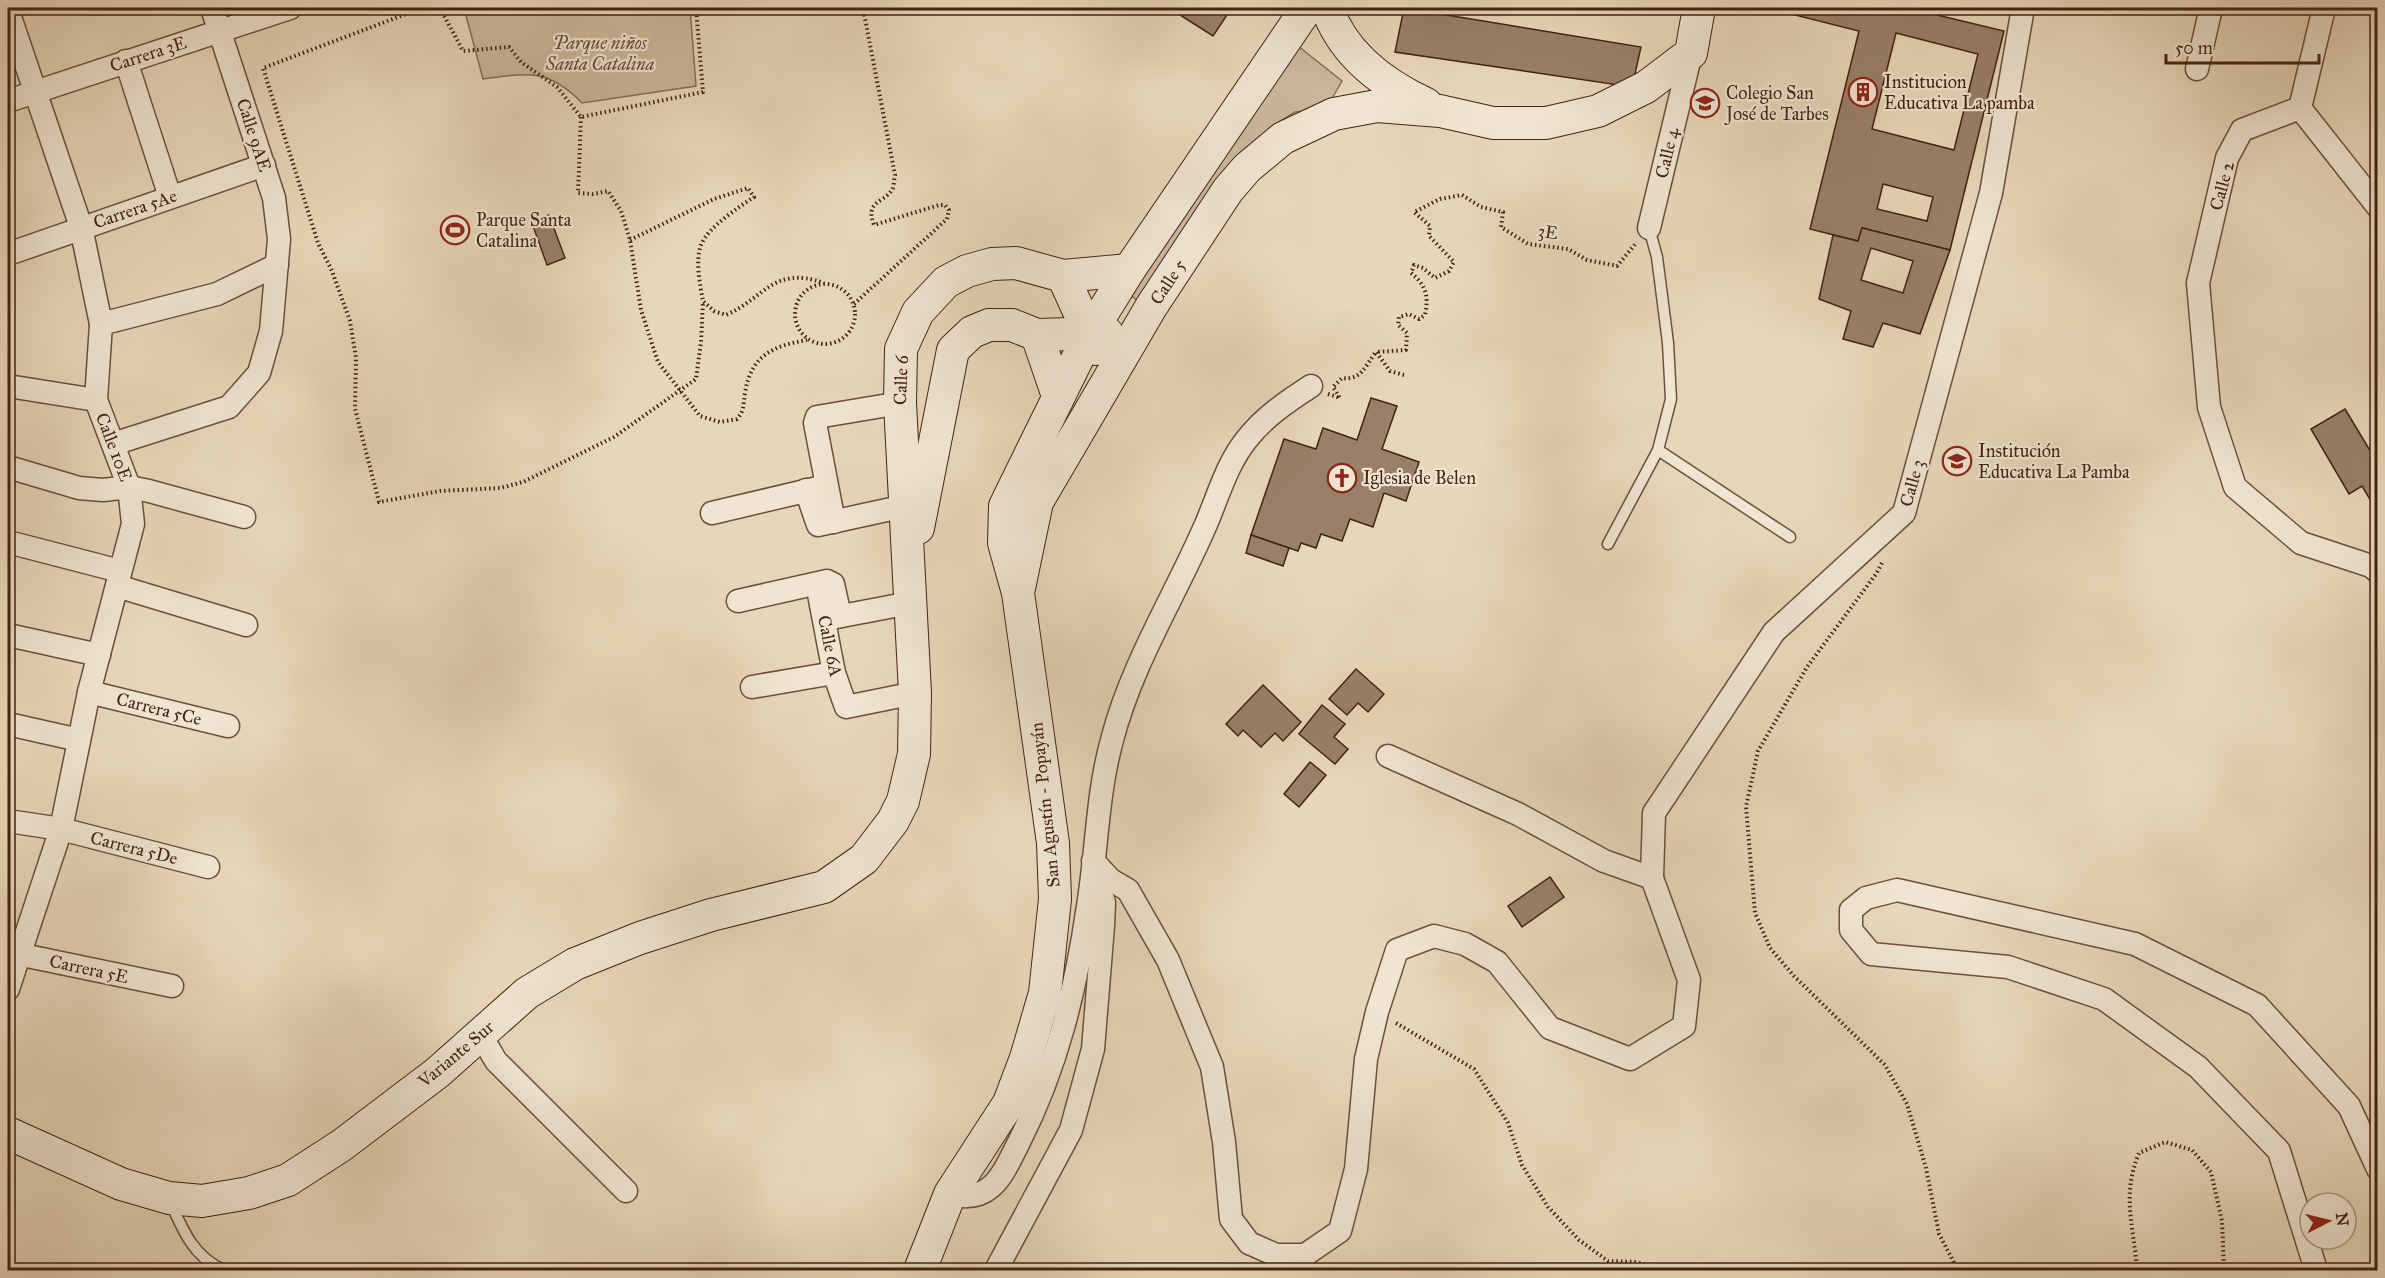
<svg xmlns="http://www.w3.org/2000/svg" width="2385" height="1278" font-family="'IM FELL Great Primer',serif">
  <rect width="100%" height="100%" fill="#e7d7b9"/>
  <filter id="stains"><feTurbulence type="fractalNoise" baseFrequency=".00333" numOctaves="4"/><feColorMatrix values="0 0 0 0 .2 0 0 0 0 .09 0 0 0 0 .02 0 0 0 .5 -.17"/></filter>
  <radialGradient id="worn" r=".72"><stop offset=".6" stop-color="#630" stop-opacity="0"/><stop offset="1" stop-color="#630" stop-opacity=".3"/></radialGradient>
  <g fill="#cbb89d" stroke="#886d58" stroke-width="1.5">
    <path d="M464,8H690L696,86L582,103C548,68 528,73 483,79Z"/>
    <path d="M1293,42L1342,81L1326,109L1295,112L1268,129L1140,302L1122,290Z"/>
  </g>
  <g fill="#998069" stroke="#442212" stroke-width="1.5" fill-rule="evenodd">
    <path d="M1169,8H1223L1229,12L1213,36Z"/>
    <path d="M1404,8L1641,47L1632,87L1395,52Z"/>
    <path d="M1792,8H1908L2004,31L1950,250L1862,228L1858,241L1810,229L1859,31L1791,14ZM1896,33L1978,54L1954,150L1872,129ZM1883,184L1933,197L1927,221L1877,209Z"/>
    <path d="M549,215L565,258L547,265L533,226L541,223L539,219Z"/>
    <path d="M1862,228L1950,250L1920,334L1883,323L1873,347L1843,339L1851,311L1819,299L1833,235L1858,241ZM1871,248L1913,261L1903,293L1861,280Z"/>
    <path d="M1371,398L1397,406L1382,449L1419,462L1406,501L1384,493L1373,527L1350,519L1342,541L1321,534L1316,548L1301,543L1298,551L1251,535L1284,439L1316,449L1323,428L1357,440Z"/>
    <path d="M2345,409L2369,449L2378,444V513L2362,486L2349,494L2311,429Z"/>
    <path d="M1251,535L1289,548L1283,566L1246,553Z"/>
    <path d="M1356,669L1384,694L1368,712L1358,703L1347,715L1329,699Z"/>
    <path d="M1263,685L1301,722L1283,741L1275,733L1261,747L1243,730L1238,736L1226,724Z"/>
    <path d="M1322,705L1345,724L1334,737L1348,749L1335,764L1299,734Z"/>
    <path d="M1310,762L1326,775L1299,807L1284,794Z"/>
    <path d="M1550,877L1564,897L1522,927L1508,906Z"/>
  </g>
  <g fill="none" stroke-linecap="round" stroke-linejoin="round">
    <g stroke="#6d4f3c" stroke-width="13">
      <g id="lane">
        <path d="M1649,228L1657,257L1668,343L1671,399L1658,450L1790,537"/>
        <path d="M1608,544L1658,450"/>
        <path d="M170,1201C182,1229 194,1258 224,1270"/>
      </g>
    </g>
    <g stroke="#6d4f3c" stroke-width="25">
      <g id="street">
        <path d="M2324,8L2300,108L2242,130L2227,158L2198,283L2209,407L2235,487L2301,543L2371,566L2378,572"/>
        <path d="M8,11L81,227L101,324L96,400L129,487L133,524L89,692L61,829L8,989"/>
        <path d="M126,61L170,197"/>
        <path d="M2197,69L2211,8"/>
        <path d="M8,101L290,8"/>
        <path d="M2300,108L2378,207"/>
        <path d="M1649,228L1691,53"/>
        <path d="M8,254L264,165"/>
        <path d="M101,324L217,294L277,265"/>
        <path d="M8,386L96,400"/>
        <path d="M113,444L229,407L259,373L271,331L279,239L274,198L212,8"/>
        <path d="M8,467L79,488L103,490L129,487L149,491L244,517"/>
        <path d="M806,490L818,525L905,506"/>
        <path d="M712,513L822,487"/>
        <path d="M834,522L815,423L817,417L900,403"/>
        <path d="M8,542L120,571"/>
        <path d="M817,584L834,673L846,707L915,693"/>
        <path d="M117,586L246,625"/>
        <path d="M738,601L827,581L833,584L840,616"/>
        <path d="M826,619L910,603"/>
        <path d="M8,635L99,655"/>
        <path d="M752,687L834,673"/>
        <path d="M89,692L228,726"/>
        <path d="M8,724L79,740"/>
        <path d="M1388,756L1518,814L1604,861L1652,878"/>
        <path d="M8,821L61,829L208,867"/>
        <path d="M1093,861L1111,880L1128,890L1168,960L1212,1067L1224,1142L1231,1219L1249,1243L1276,1255H1305L1340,1231L1356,1169L1366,1059L1377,1012L1397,950L1434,936L1465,944L1497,962L1550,1028L1630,1059L1684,1026L1689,980L1652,878L1654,813L1774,632L1904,513L1991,193L2023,8"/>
        <path d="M8,952L172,986"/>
        <path d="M480,1034L496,1061L626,1191"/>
        <path d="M950,1194C992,1205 1003,1173 1019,1142C1057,1067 1076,989 1088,906C1097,851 1097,794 1112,740C1131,666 1172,601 1203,531C1217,501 1225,466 1247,439C1264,417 1288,401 1311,386"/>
        <path d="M996,1270L1071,1130L1093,1049L1103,926L1104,903L1098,883"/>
        <path d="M2316,1270L2279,1151L2198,1067L2104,999L2008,967L1871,954L1851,930V910L1866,898L1897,890L2135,944L2257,1005L2349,1106L2378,1169"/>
      </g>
    </g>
    <g stroke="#442212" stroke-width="34">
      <g id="secondary">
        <path d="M1327,8C1343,54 1383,84 1426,104"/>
        <path d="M1063,276L1096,349"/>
        <path d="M1037,335L1058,396"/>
        <path d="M918,528L953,350L972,332L989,325H1012L1037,335L1107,333"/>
        <path d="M1019,588L1037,502L1109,379L1151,307L1228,190L1247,168L1283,138L1334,114L1377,106L1440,111L1493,123H1546L1598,111L1646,87L1691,53L1699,8"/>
        <path d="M8,1133L121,1184L169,1198L202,1201L249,1193L288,1180L342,1145L437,1073L527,993L575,964L640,938L711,915L824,887L864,859L893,821L903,801L914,754L915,693L900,403L901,349L918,312L946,282L967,271L992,264L1016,263L1063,276L1129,270"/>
        <path d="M920,1270L950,1194L1009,1103L1026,1058L1045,993L1055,899L1053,843L1018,593L1004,543L1005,506L1090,333L1129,270L1307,8"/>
      </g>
    </g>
    <g stroke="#442212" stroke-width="4" stroke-dasharray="1.5 3" stroke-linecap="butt">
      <path d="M422,8L263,68L318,243L332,271L350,321L356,358L355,409L379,502L440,491L500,488L523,482L614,437L696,379L701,342L703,301"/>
      <path d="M440,8L463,51L509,47L521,62L557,87L581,117L703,92L696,8"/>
      <path d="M581,117L578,193L593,194L608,191L621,211L630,240L641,310L658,362L700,416L720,422L737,419C745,410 743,404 745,393C751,355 773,346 807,340"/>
      <path d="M630,240L714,199L748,188L754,197C739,207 708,227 701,245C695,261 700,285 703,301L714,311L726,315C765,298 773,265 824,283"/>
      <circle cx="825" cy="314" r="30"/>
      <path d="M854,304L947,219L949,210L945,205H939L874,225C865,201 882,204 892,190C894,187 894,179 895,175L863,8"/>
      <path d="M1404,375L1390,371L1376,352L1406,350L1407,333L1398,325L1399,317L1409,314L1419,319L1425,315C1429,296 1426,285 1411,273L1414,265L1423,268L1435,278L1449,271L1454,262L1429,236L1430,226L1414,212L1440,199L1462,195L1481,207L1503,212L1501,227L1528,244L1568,249L1587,260L1617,266L1637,242"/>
      <path d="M1328,394L1340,398L1333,387L1342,378C1361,381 1365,366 1376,352"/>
      <path d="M1882,563L1876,574L1807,667L1758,751L1746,807L1755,913L1770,948L1794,976L1885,1065L1907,1104L1926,1168L1939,1234L1958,1270"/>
      <path d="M1396,1023L1474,1069L1508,1123L1522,1165L1548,1207L1579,1240L1608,1261L1636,1262L1667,1270"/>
      <path d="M2137,1270C2134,1226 2121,1196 2139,1153L2165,1142L2192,1150L2211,1172L2222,1221L2224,1270"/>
    </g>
    <use href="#lane" stroke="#efe5d2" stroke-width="10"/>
    <use href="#street" stroke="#efe5d2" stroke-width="22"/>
    <use href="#secondary" stroke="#efe5d2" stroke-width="32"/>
  </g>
  <defs>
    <g id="building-ring" transform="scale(1.5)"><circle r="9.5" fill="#efe5d2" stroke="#8f2418" stroke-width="1.5"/><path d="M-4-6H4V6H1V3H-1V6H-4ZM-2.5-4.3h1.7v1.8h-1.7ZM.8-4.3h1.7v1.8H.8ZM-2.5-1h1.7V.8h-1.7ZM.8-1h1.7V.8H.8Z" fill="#8f2418"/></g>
    <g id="school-ring" transform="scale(1.5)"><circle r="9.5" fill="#efe5d2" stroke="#8f2418" stroke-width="1.5"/><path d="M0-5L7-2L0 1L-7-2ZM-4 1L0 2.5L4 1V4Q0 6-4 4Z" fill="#8f2418"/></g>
    <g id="stadium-ring" transform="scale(1.5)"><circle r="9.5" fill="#efe5d2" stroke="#8f2418" stroke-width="1.5"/><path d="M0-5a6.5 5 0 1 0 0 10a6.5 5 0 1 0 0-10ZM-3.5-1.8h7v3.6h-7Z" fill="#8f2418"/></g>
    <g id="church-ring" transform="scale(1.5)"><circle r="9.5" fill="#efe5d2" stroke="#8f2418" stroke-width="1.5"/><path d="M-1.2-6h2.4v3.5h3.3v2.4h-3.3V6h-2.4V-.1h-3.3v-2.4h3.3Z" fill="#8f2418"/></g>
  </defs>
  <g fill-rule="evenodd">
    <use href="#building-ring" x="1863" y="92"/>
    <use href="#school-ring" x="1705" y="103"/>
    <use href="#stadium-ring" x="455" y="230"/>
    <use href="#school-ring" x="1957" y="461"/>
    <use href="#church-ring" x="1342" y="478"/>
  </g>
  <g text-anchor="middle" stroke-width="4.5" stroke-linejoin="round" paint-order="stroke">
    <g font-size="18" font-style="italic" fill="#664835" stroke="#efe5d2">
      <text x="600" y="49">Parque niños<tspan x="600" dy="21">Santa Catalina</tspan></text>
    </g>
    <g font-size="18" fill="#442212" stroke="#efe5d2">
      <text transform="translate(148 54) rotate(-18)" y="6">Carrera 3E</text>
      <text transform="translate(254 135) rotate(72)" y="6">Calle 9AE</text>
      <text transform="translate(1667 153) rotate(-77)" y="6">Calle 4</text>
      <text transform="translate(2222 186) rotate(-75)" y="6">Calle 2</text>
      <text transform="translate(135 209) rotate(-19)" y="6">Carrera 5Ae</text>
      <text transform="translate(1548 232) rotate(8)" y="6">3E</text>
      <text transform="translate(1168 282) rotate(-57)" y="6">Calle 5</text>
      <text transform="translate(901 380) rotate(-88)" y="6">Calle 6</text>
      <text transform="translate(114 447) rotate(69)" y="6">Calle 10E</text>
      <text transform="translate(1912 483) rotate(-74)" y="6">Calle 3</text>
      <text transform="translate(830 646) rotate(78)" y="6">Calle 6A</text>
      <text transform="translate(159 709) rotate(14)" y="6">Carrera 5Ce</text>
      <text transform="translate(1045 805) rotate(-96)" y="6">San Agustín - Popayán</text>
      <text transform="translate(134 848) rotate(14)" y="6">Carrera 5De</text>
      <text transform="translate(89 969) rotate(12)" y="6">Carrera 5E</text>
      <text transform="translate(456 1054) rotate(-40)" y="6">Variante Sur</text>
    </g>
    <g font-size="18" fill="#442212" stroke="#efe5d2" text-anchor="start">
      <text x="1884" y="88">Institucion<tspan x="1884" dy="21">Educativa La pamba</tspan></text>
      <text x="1726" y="99">Colegio San<tspan x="1726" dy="21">José de Tarbes</tspan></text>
      <text x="476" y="226">Parque Santa<tspan x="476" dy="21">Catalina</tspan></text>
      <text x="1978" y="457">Institución<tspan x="1978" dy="21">Educativa La Pamba</tspan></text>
      <text x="1363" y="484">Iglesia de Belen</text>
    </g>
  </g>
  <rect width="2385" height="1278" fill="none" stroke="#e7d7b9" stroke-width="30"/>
  <rect x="9" y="9" width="2367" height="1260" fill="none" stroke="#442212" stroke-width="3"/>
  <rect x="15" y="15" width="2355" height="1248" fill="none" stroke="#442212" stroke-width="1.5"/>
  <g transform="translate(2328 1221) rotate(83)"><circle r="28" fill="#efe5d2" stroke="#ab9785" stroke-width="1.5"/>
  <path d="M0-4.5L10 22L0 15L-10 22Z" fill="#8f2418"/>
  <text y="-9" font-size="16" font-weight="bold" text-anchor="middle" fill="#442212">N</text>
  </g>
  <path d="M2166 54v9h153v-9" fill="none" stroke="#442212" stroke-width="3"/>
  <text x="2175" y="54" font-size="18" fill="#442212" stroke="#efe5d2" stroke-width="4.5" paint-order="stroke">50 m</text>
  <rect width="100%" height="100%" filter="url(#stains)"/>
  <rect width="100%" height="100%" fill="url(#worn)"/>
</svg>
